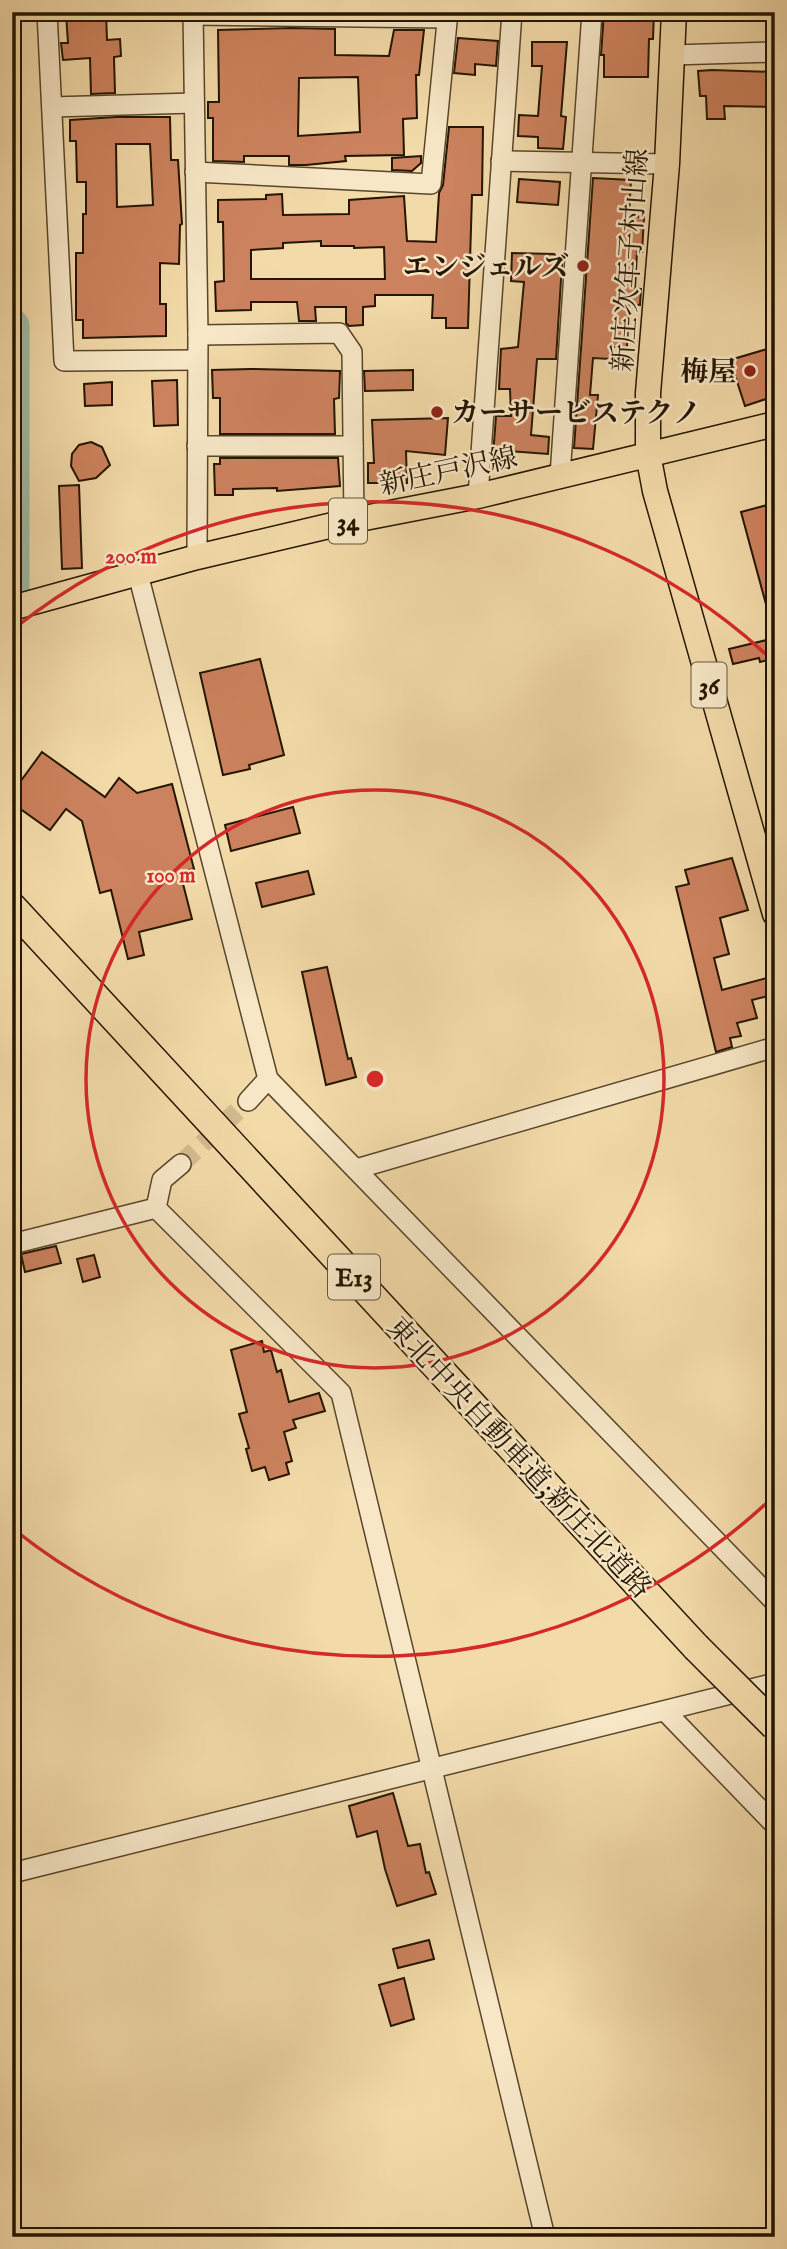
<svg xmlns="http://www.w3.org/2000/svg" width="787" height="2249" font-family="'IM FELL English','Noto Serif JP',serif">
  <rect width="100%" height="100%" fill="#f3daa9"/>
  <filter id="stains"><feTurbulence type="fractalNoise" baseFrequency=".00286" numOctaves="4"/><feColorMatrix values="0 0 0 0 .2 0 0 0 0 .09 0 0 0 0 .02 0 0 0 .5 -.17"/></filter>
  <radialGradient id="worn" r=".72"><stop offset=".6" stop-color="#630" stop-opacity="0"/><stop offset="1" stop-color="#630" stop-opacity=".3"/></radialGradient>
  <g fill="none" stroke-linecap="round" stroke-linejoin="round">
    <path stroke="#9cbba5" stroke-width="35" d="M12,326V598"/>
  </g>
  <g fill="#cc825e" stroke="#241501" stroke-width="2" fill-rule="evenodd">
    <path d="M106,12L107,40L120,39L121,56L114,57L115,93L91,94L90,58L63,60L61,43H68L66,14Z"/>
    <path d="M604,12H654L653,39H649L648,77H604V55H601Z"/>
    <path d="M292,28L335,29V55L389,56L394,30H424L419,75H416L417,118L403,119L404,155L345,156L346,161L306,165H289V156H244V162L213,161V118H208V102H219L218,30ZM358,77L360,132L298,136L299,78Z"/>
    <path d="M458,38L498,41L496,66L475,64V75L454,73Z"/>
    <path d="M532,42H567L561,116L566,117L563,149L538,148V137L518,136L519,115L538,116L542,66H532Z"/>
    <path d="M712,70L774,72L775,107L724,106L725,119H707L706,96H700L698,71Z"/>
    <path d="M116,117H170L171,160H178L182,224L180,225L179,264L160,263V304H166V336L83,338V320H76V253H83V214H86V182H77L76,141H70V120ZM116,144H150L153,205L117,207Z"/>
    <path d="M449,127H483L482,195H472L468,328H446V318H432L433,295H375V306L363,307V325L349,326L346,323V307H315L316,321H299L297,302H251V310L216,311L215,282L224,281L223,222H218V200L266,199V195L282,194L283,215L349,214V200L404,196L407,241L436,242L439,193L443,185ZM321,241V246H354V248L384,247L385,279H251V250L283,248V243Z"/>
    <path d="M421,156V163L412,171L392,170V158Z"/>
    <path d="M593,178L631,180L629,216L644,217L642,252H637L635,288L641,289L640,305L629,304L627,347H611L610,359L593,358L590,395H598L593,449L574,448Z"/>
    <path d="M519,179L560,182L558,205L517,202Z"/>
    <path d="M512,253L554,254L562,264L556,359H537L531,435L549,437L548,454L508,451V457L493,456L496,416H511L510,389H499L501,349L518,347L519,336L524,282L511,281Z"/>
    <path d="M767,349L775,374V396L745,406L730,360Z"/>
    <path d="M251,369L340,371L339,398L334,399L335,434H220V398H213L212,370Z"/>
    <path d="M413,370V390L365,391L364,371Z"/>
    <path d="M177,380L178,425L154,426L152,381Z"/>
    <path d="M112,382V405L85,406L84,384Z"/>
    <path d="M448,418L445,455L406,451L407,483H368V463H374L372,420Z"/>
    <path d="M91,442L102,447L110,465L96,478L79,481L71,466L72,454L79,445Z"/>
    <path d="M220,458H338L340,486L277,491V488L233,489V495H215L214,464H220Z"/>
    <path d="M79,485L82,568L62,569L59,486Z"/>
    <path d="M771,504L775,517V618L770,619L741,512Z"/>
    <path d="M775,638V658L760,662L759,658L733,664L729,649Z"/>
    <path d="M260,659L284,755L249,765L250,769L223,775L200,673Z"/>
    <path d="M42,752L105,797L119,778L137,793L172,784L194,869L180,872L192,919L139,932L144,955L128,959L111,890L100,893L82,821L66,809L50,830L12,803V793Z"/>
    <path d="M293,807L300,833L231,851L225,825Z"/>
    <path d="M732,858L748,910L720,918L729,954L714,958L722,990L767,978L772,995L752,1000L757,1018L737,1023L741,1036L730,1038L732,1047L716,1052L676,887L689,884L685,870Z"/>
    <path d="M308,871L314,894L262,907L256,883Z"/>
    <path d="M327,967L348,1059L351,1058L356,1077L326,1085L302,972Z"/>
    <path d="M56,1246L61,1263L25,1272L21,1254Z"/>
    <path d="M94,1255L100,1277L83,1282L77,1259Z"/>
    <path d="M262,1341L264,1352L271,1350L277,1372L281,1370L289,1402L319,1393L325,1411L293,1420L296,1428L284,1432L292,1461L286,1463L289,1474L269,1480L265,1467L252,1471L246,1449L249,1448L239,1414L247,1412L231,1350Z"/>
    <path d="M393,1793L408,1846L420,1844L426,1873L429,1872L436,1894L397,1906L385,1869L377,1831L357,1837L349,1806Z"/>
    <path d="M429,1940L434,1959L398,1968L393,1949Z"/>
    <path d="M404,1978L414,2019L391,2026L379,1985Z"/>
  </g>
  <g fill="none" stroke-linecap="round" stroke-linejoin="round">
    <path stroke="#d4bc90" stroke-width="19" stroke-dasharray="19 10" stroke-linecap="butt" d="M181,1164L248,1101"/>
    <g stroke="#58462b" stroke-width="22">
      <g id="minor">
        <path d="M47,12L64,361L197,360"/>
        <path d="M193,12L198,335L197,557"/>
        <path d="M193,15L447,18"/>
        <path d="M672,55L775,52"/>
        <path d="M52,107L194,103"/>
        <path d="M501,161L667,164"/>
        <path d="M195,172L431,184L448,12"/>
        <path d="M198,335L339,333L352,352L354,520"/>
        <path d="M197,446H353"/>
        <path d="M560,476L592,12"/>
        <path d="M478,496L512,12"/>
        <path d="M138,574L268,1079L248,1101"/>
        <path d="M268,1079L775,1602"/>
        <path d="M181,1164L162,1180L156,1208L341,1393L545,2237"/>
        <path d="M356,1169L775,1047"/>
        <path d="M12,1244L156,1208"/>
        <path d="M665,1711L775,1825"/>
        <path d="M12,1873L775,1683"/>
      </g>
    </g>
    <g stroke="#241501" stroke-width="27">
      <g id="major">
        <path d="M674,12L667,164L648,393V454L655,491L775,914"/>
        <path d="M12,608L197,557L354,520L478,496L775,424"/>
      </g>
    </g>
    <g stroke="#241501" stroke-width="31">
      <path id="highway" d="M12,907L696,1647"/>
    </g>
    <use href="#minor" stroke="#f7e7c7" stroke-width="19"/>
    <use href="#major" stroke="#f3daa9" stroke-width="24"/>
    <use href="#highway" stroke="#f3daa9" stroke-width="28"/>
    <g stroke="#241501" stroke-width="31" stroke-linecap="butt">
      <path id="highway-bridge" d="M696,1647L775,1726"/>
    </g>
    <use href="#highway-bridge" stroke="#f3daa9" stroke-width="28"/>
  </g>
  <g fill="none" stroke="#d62828" stroke-width="3.5">
    <circle cx="375" cy="1079" r="289"/>
    <path d="M772 1498A577 577 0 0 1 16 1531M16 627A577 577 0 0 1 772 660"/>
  </g>
  <g fill="#8f2418" stroke="#f7e7c7" stroke-width="2.5">
    <circle cx="583" cy="266" r="7"/>
    <circle cx="750" cy="371" r="7"/>
    <circle cx="437" cy="412" r="7"/>
  </g>
  <g text-anchor="middle" stroke-width="5" stroke-linejoin="round" paint-order="stroke">
    <g fill="#f7e7c7" stroke="#63543c" stroke-width="2">
      <rect x="329" y="498.5" width="38" height="45" rx="5"/>
      <rect x="691.5" y="662.5" width="35" height="45" rx="5"/>
      <rect x="328" y="1254.5" width="52" height="45" rx="5"/>
    </g>
    <g font-size="26" font-weight="bold" fill="#241501">
      <text x="348" y="530">34</text>
      <text x="709" y="694">36</text>
      <text x="354" y="1286">E13</text>
    </g>
    <g font-size="28" fill="#241501" stroke="#f7e7c7">
      <text transform="translate(629 260) rotate(-86)" y="10">新庄次年子村山線</text>
      <text transform="translate(448 470) rotate(-12)" y="10">新庄戸沢線</text>
      <text transform="translate(520 1457) rotate(47)" y="10">東北中央自動車道;新庄北道路</text>
    </g>
    <g font-size="28" font-weight="bold" fill="#241501" stroke="#f7e7c7" text-anchor="end">
      <text x="569" y="276">エンジェルズ</text>
      <text x="736" y="381">梅屋</text>
      <text x="451" y="422" text-anchor="start">カーサービステクノ</text>
    </g>
  </g>
  <circle cx="375" cy="1079" r="10" fill="#d62828" stroke="#f7e7c7" stroke-width="3.5"/>
  <g font-size="21" text-anchor="middle" font-weight="bold" fill="#d62828" stroke="#f7e7c7" stroke-width="5" stroke-linejoin="round" paint-order="stroke">
    <text x="131" y="563">200 m</text>
    <text x="171" y="882">100 m</text>
  </g>
  <rect width="787" height="2249" fill="none" stroke="#f3daa9" stroke-width="42"/>
  <rect x="14" y="14" width="759" height="2221" fill="none" stroke="#241501" stroke-width="3.5"/>
  <rect x="21" y="21" width="745" height="2207" fill="none" stroke="#241501" stroke-width="2"/>
  <rect width="100%" height="100%" filter="url(#stains)"/>
  <rect width="100%" height="100%" fill="url(#worn)"/>
</svg>
